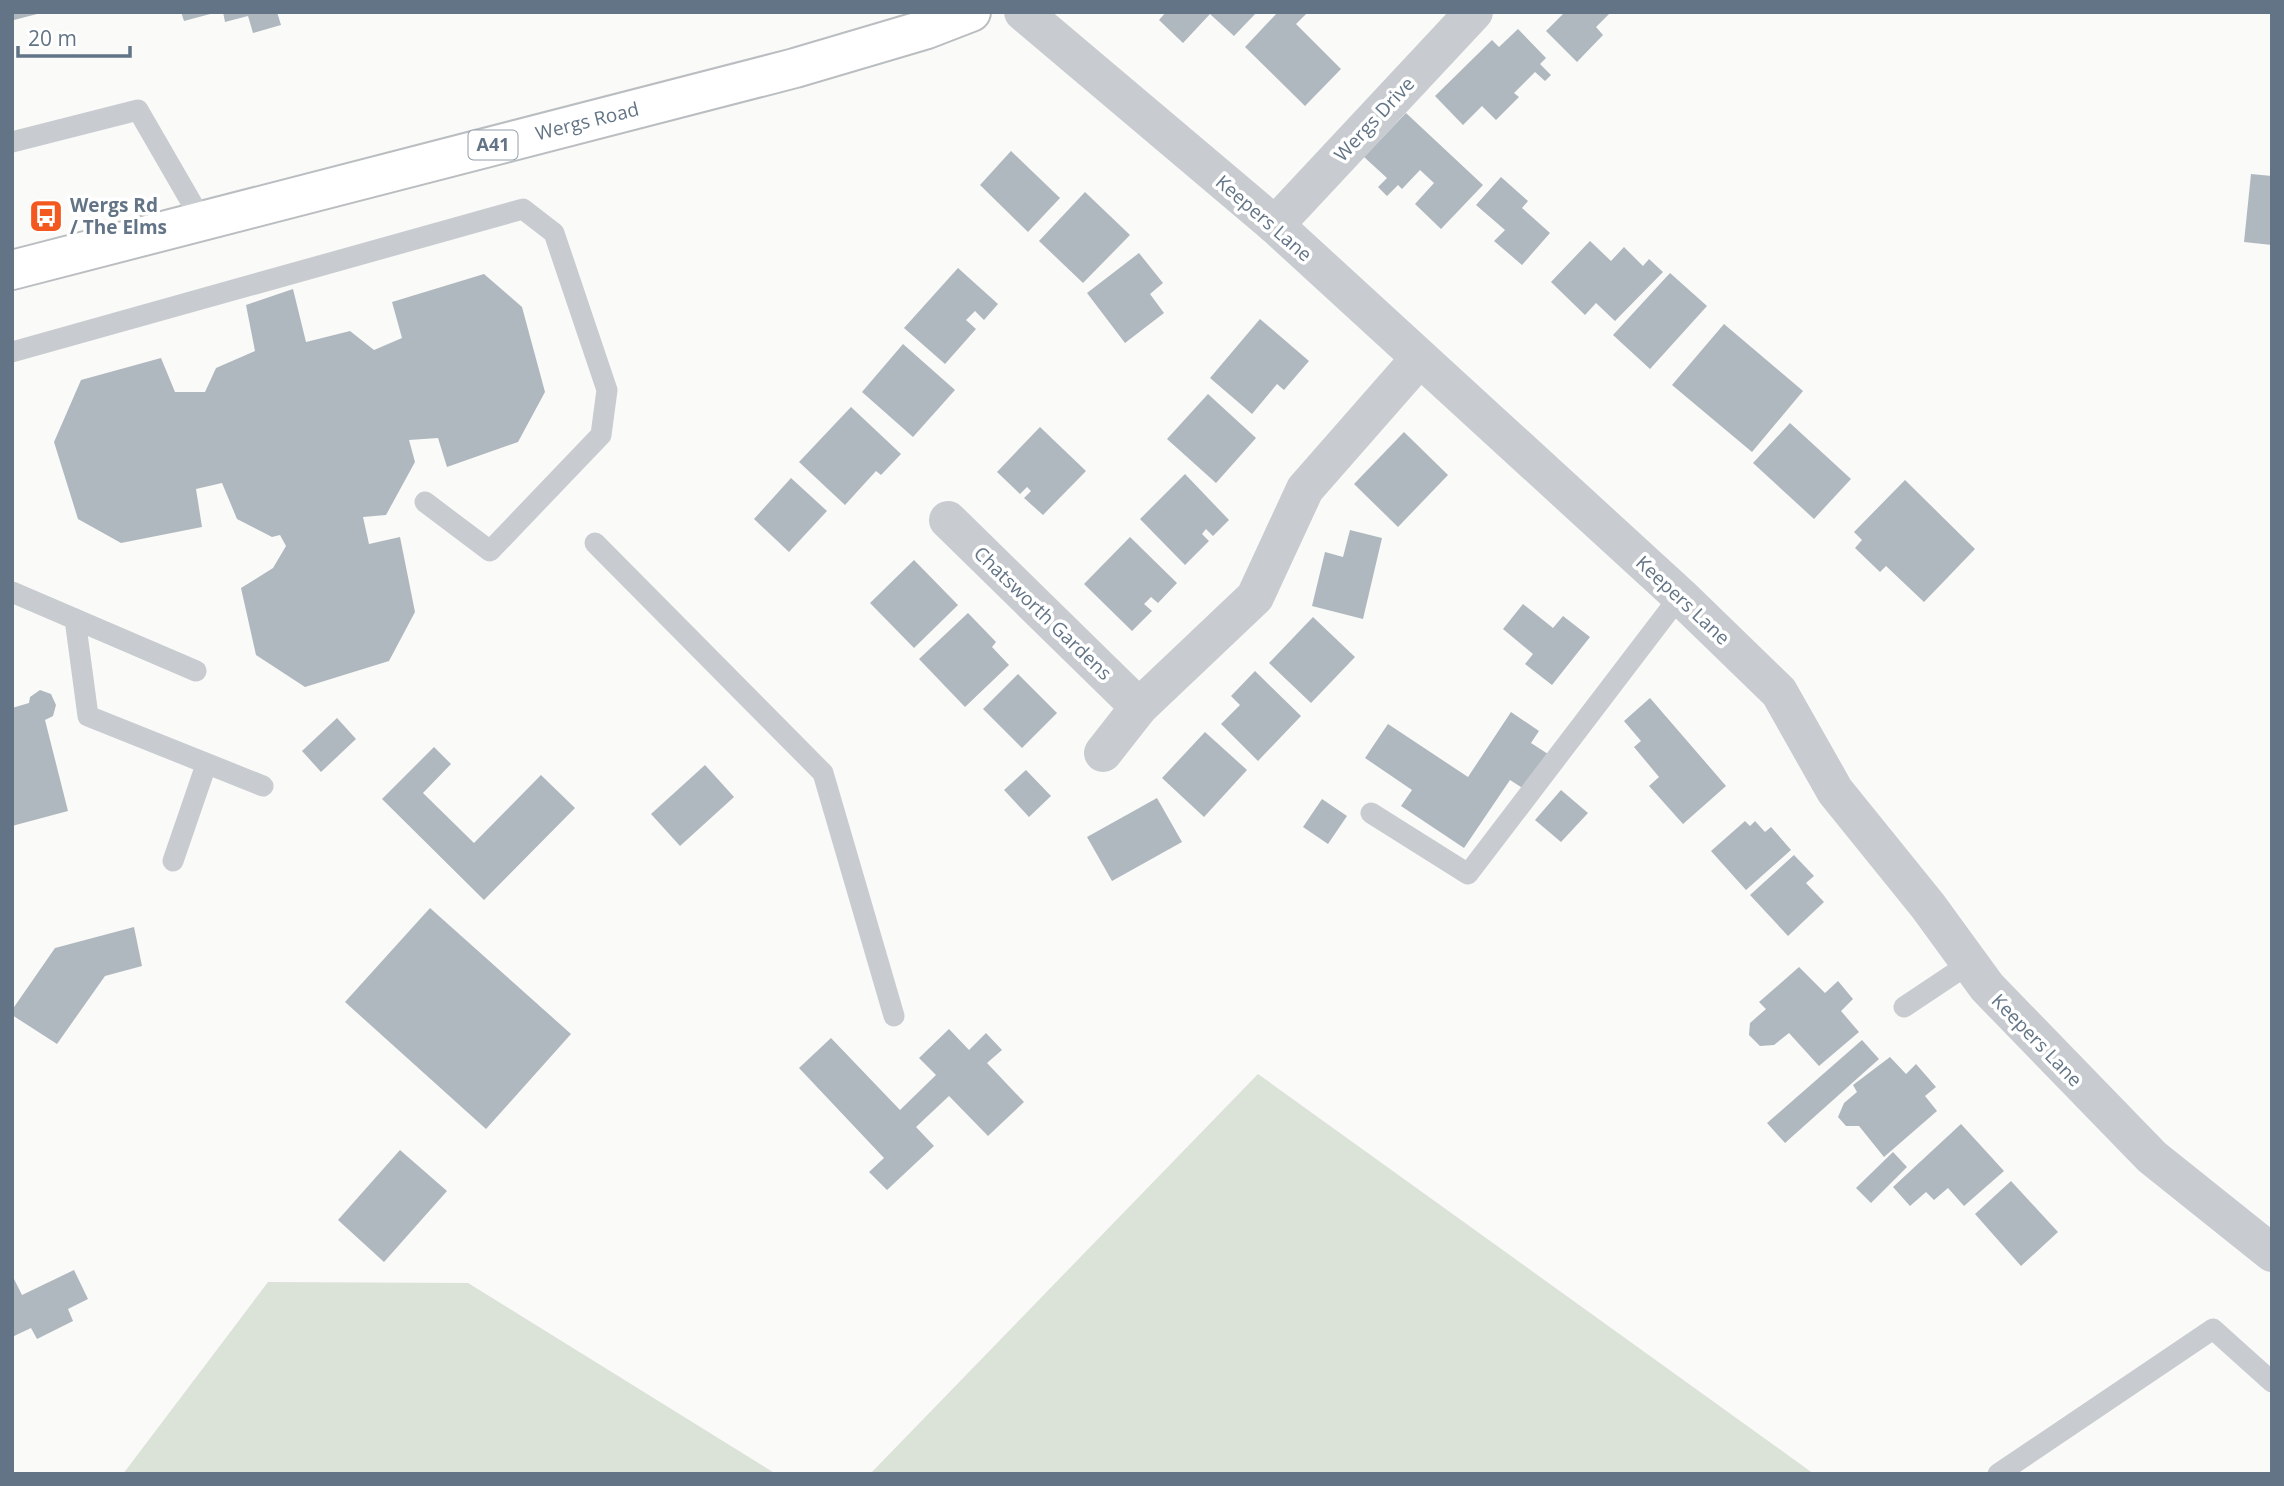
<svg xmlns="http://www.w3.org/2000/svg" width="2284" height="1486" font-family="'Open Sans',sans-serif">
  <rect width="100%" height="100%" fill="#fafaf8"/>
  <g fill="#dbe2d8">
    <path d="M1258,1074L1814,1474H870Z"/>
    <path d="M268,1282L468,1283L776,1474H123Z"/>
  </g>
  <g fill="#b0b8bf">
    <path d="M12,12H41V13L14,20Z"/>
    <path d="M181,12H214V13L184,21Z"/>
    <path d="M223,12H277L281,25L253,33L248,16L225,22Z"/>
    <path d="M1166,12H1257L1234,36L1210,14L1183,43L1159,20Z"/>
    <path d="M1278,12H1308L1296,24L1341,69L1305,106L1245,47Z"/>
    <path d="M1565,12H1611L1596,27L1603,35L1577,62L1546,31Z"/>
    <path d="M1518,29L1546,58L1540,64L1551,75L1545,81L1535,72L1514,93L1519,97L1496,120L1482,106L1463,125L1435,96L1492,40L1499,47Z"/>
    <path d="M1406,113L1483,185L1441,229L1415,204L1434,183L1420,170L1402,189L1398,185L1387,196L1378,187L1387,178L1364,157Z"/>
    <path d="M1011,151L1060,198L1028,232L980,185Z"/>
    <path d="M2251,174L2272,176V245L2244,242Z"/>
    <path d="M1501,177L1528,201L1522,208L1550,233L1522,265L1494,241L1505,230L1476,205Z"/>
    <path d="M1085,192L1130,235L1083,283L1039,241Z"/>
    <path d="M1590,241L1611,261L1624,247L1643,266L1649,259L1663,272L1615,321L1596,303L1585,315L1551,282Z"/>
    <path d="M1139,253L1163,283L1150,294L1164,313L1125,343L1087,293Z"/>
    <path d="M958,268L998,304L984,320L975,311L966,320L976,329L945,364L904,328Z"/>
    <path d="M1670,273L1707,306L1650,369L1613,335Z"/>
    <path d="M484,274L522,307L545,392L518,442L447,467L438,438L409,440L415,462L386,515L363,517L369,544L400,537L415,612L389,661L305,687L256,655L241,588L273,568L286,546L280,535L272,537L237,519L222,483L196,489L202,527L121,543L78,519L54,442L81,380L161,358L175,392H205L216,368L255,351L246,305L293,289L306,342L350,331L374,350L402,338L392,302Z"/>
    <path d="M1260,319L1309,361L1284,390L1277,384L1252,414L1210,378Z"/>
    <path d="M1724,324L1803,391L1752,452L1672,385Z"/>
    <path d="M903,344L955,390L913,437L862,392Z"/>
    <path d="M1208,394L1256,438L1216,483L1167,439Z"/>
    <path d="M851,407L901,454L881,475L876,471L845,505L799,462Z"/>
    <path d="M1790,423L1851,479L1814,519L1753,463Z"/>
    <path d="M1040,427L1086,471L1043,515L1024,498L1031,491L1027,487L1020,494L997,472Z"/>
    <path d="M1404,432L1448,475L1398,527L1354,484Z"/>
    <path d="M1185,474L1229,520L1213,536L1206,529L1202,534L1209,541L1185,565L1140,519Z"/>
    <path d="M791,478L827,511L789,552L754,519Z"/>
    <path d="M1905,480L1975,549L1924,602L1886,566L1880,572L1855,548L1862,540L1854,532Z"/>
    <path d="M1350,530L1382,538L1363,619L1312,606L1325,552L1343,557Z"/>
    <path d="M1130,537L1177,583L1158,603L1151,597L1144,604L1152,611L1132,631L1084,584Z"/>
    <path d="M914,560L958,605L914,648L870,603Z"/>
    <path d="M1523,604L1553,628L1563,616L1590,637L1552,685L1525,664L1533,654L1503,629Z"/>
    <path d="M968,613L996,642L992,647L1009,665L965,707L919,659Z"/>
    <path d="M1313,617L1355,657L1311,703L1269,663Z"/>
    <path d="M1255,671L1301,716L1258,761L1221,724L1240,705L1231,696Z"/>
    <path d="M1018,674L1057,713L1022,748L983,709Z"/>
    <path d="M40,690L51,694L56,705L53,716L45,720L68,811L12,826V708L29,703L30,697Z"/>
    <path d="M1650,698L1726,786L1683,824L1649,786L1659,777L1634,747L1641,741L1624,721Z"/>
    <path d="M1511,712L1539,731L1531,743L1548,754L1524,789L1510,780L1464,848L1401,806L1412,790L1365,758L1388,724L1468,777Z"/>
    <path d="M337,718L356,739L321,772L302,751Z"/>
    <path d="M1205,732L1247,770L1204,817L1162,778Z"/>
    <path d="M434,747L451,764L423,793L474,843L541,775L575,808L484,900L382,799Z"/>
    <path d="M705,765L734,797L680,846L651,814Z"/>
    <path d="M1026,770L1051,796L1029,817L1004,790Z"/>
    <path d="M1561,790L1588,813L1561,842L1535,820Z"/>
    <path d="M1157,798L1182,842L1112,881L1087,837Z"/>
    <path d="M1322,799L1347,816L1328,844L1303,827Z"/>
    <path d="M1745,821L1750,826L1755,821L1765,832L1771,827L1791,850L1746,890L1711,851Z"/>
    <path d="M1794,855L1814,876L1806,883L1824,902L1788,936L1750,895Z"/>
    <path d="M430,908L571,1034L486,1129L345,1002Z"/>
    <path d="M134,927L142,966L105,976L57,1044L12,1015V1010L55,948Z"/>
    <path d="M1799,967L1825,993L1838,981L1853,999L1841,1011L1859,1032L1819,1066L1789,1033L1774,1045L1760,1046L1749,1035L1750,1023L1766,1009L1759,1002Z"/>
    <path d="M949,1029L969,1050L986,1033L1002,1050L987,1063L1024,1102L988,1136L949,1096L916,1127L934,1146L887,1190L869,1172L884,1158L799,1068L831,1038L900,1110L936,1075L919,1058Z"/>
    <path d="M1862,1040L1879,1059L1785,1143L1767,1123Z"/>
    <path d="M1890,1057L1906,1074L1916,1064L1936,1087L1925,1096L1937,1111L1884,1157L1859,1126H1846L1838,1117L1844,1103L1857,1092L1853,1085Z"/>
    <path d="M1961,1124L2004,1171L1964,1206L1948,1188L1934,1200L1926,1192L1910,1206L1893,1187Z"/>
    <path d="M400,1150L447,1191L384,1262L338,1220Z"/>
    <path d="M1893,1152L1907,1167L1871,1203L1856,1188Z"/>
    <path d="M2011,1181L2058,1232L2021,1266L1975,1214Z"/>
    <path d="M74,1270L88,1299L68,1309L73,1321L37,1339L31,1328L12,1337V1275L22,1295Z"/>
  </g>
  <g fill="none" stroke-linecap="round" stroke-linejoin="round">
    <g stroke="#babec1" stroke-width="42">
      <path id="trunk" d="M12,270L795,68L927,29L971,12"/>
    </g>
    <g stroke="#c8ccd0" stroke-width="21">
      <path d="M12,142L138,110L201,219"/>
      <path d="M12,352L523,209L554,233L607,390L601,435L490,551L425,502"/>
      <path d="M595,543L823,773L894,1016"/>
      <path d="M12,592L196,671"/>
      <path d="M75,619L88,716L263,786"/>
      <path d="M1371,813L1468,874L1680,596"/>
      <path d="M173,861L206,765"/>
      <path d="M1904,1007L1970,963"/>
      <path d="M1998,1474L2213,1329L2272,1382"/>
    </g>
    <g stroke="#c8ccd0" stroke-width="38">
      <path d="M1275,225L1474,12"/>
      <path d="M948,520L1139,707"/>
      <path d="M1103,753L1139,707L1255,597L1305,489L1419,359"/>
    </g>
    <path stroke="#c8ccd0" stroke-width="38" d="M1023,12L1275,225L1680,596L1779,692L1835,791L1928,906L1987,987L2152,1157L2272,1253"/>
    <use href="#trunk" stroke="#fff" stroke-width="38"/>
  </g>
  <defs>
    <g id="bus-square" transform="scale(1.75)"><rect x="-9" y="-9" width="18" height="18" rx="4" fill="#f3591f" stroke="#fff"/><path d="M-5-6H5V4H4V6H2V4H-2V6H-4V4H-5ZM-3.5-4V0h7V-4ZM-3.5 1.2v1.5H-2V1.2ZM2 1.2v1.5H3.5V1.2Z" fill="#fff"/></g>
  </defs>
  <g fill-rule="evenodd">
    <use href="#bus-square" x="46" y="216"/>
  </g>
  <g text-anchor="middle" stroke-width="7" stroke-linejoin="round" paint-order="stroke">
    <rect fill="#fff" stroke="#919eaa" stroke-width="2" x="468.5" y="130.5" width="49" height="29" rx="5"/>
    <g font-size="18" font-weight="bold" fill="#627485">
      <text x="493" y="151">A41</text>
    </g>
    <g font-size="19" fill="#627485" stroke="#fff">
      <text transform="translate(1374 119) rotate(-47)" y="7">Wergs Drive</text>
      <text transform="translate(587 121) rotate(-14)" y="7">Wergs Road</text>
      <text transform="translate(1264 218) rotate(41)" y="7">Keepers Lane</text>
      <text transform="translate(1683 600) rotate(43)" y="7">Keepers Lane</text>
      <text transform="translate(1043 613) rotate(44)" y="7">Chatsworth Gardens</text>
      <text transform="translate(2037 1040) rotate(46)" y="7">Keepers Lane</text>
    </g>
    <g font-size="19" font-weight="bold" fill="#627485" stroke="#fff" text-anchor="start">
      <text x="70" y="212">Wergs Rd<tspan x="70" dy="22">/ The Elms</tspan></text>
    </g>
  </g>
  <rect width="2284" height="1486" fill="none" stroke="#627485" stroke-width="28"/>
  <path d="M18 46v10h112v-10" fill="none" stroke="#627485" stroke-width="3.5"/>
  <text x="28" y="46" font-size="21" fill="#627485" stroke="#ffffff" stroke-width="5" paint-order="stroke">20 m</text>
</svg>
